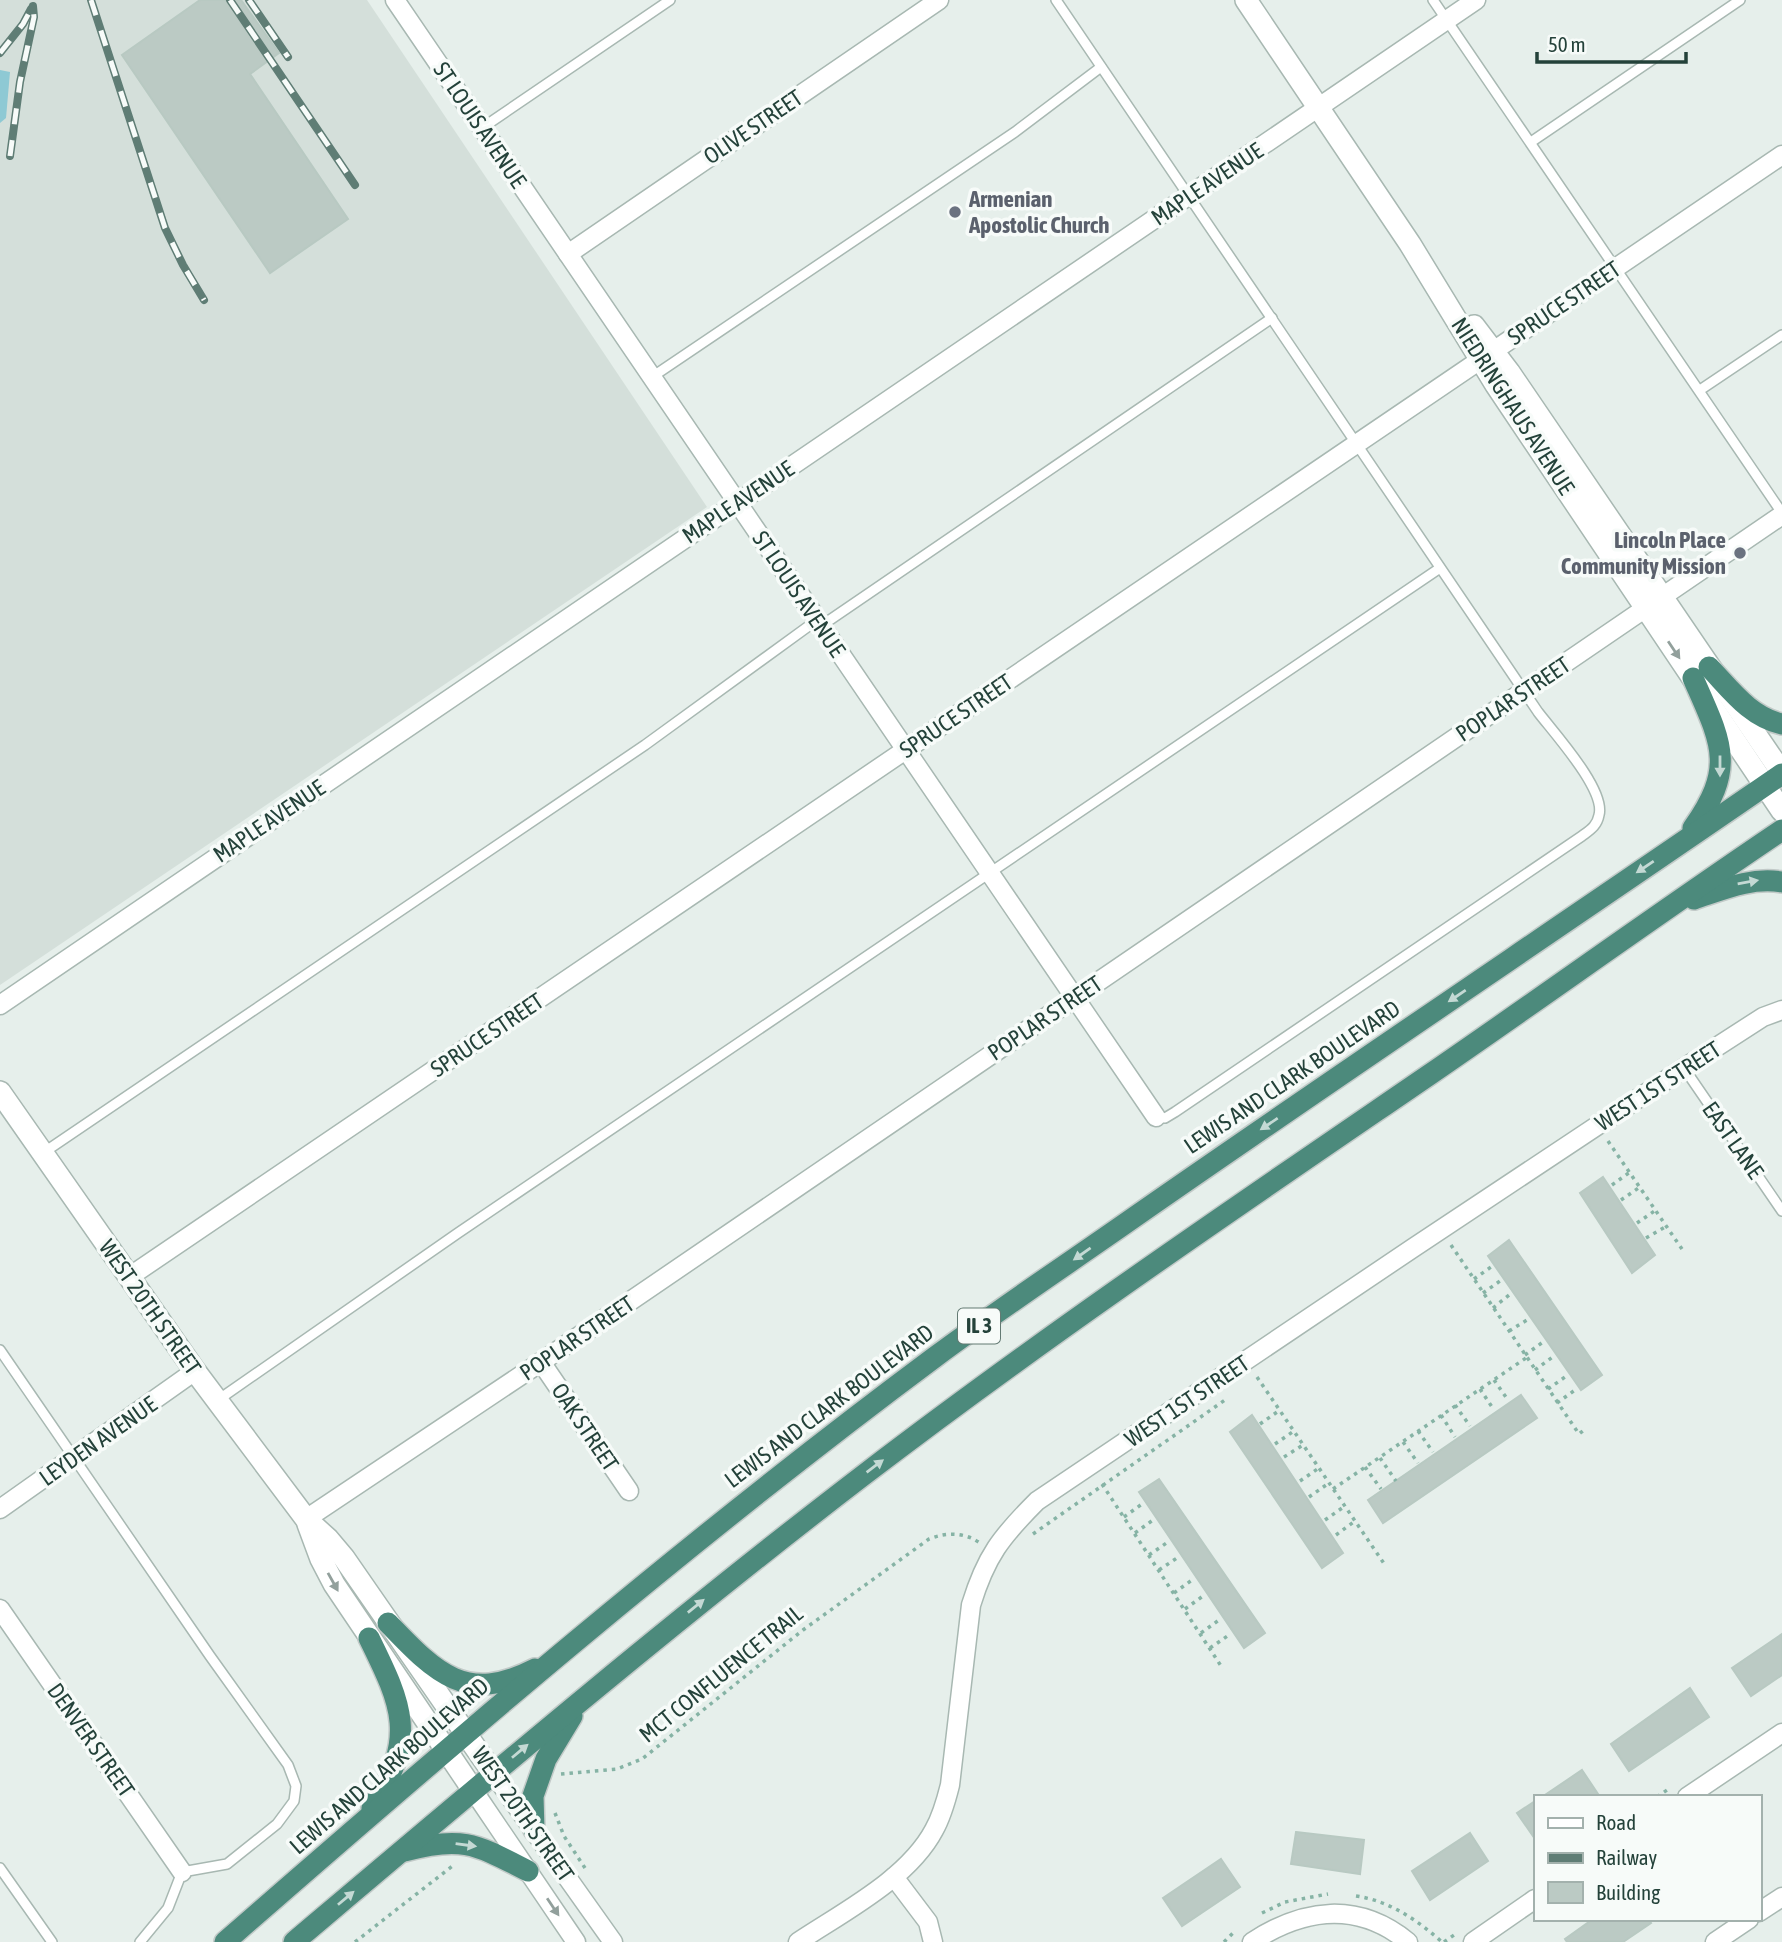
<svg xmlns="http://www.w3.org/2000/svg" width="1782" height="1942" font-family="'Asap Condensed',sans-serif">
  <rect width="100%" height="100%" fill="#e6efeb"/>
  <path fill="#d4dfda" d="M0,0H367L707,507L0,985Z"/>
  <path fill="#8ec9d4" d="M0,70L10,72L6,118L0,123Z"/>
  <g fill="#bbcac4" stroke="#b8c9c2" stroke-width="2">
    <path d="M200,0H241L279,53L250,74L348,219L270,273L122,55Z"/>
    <path d="M1603,1177L1655,1255L1632,1273L1580,1193Z"/>
    <path d="M1509,1240L1602,1375L1581,1390L1488,1256Z"/>
    <path d="M1521,1395L1537,1418L1383,1523L1368,1500Z"/>
    <path d="M1252,1415L1343,1553L1322,1568L1230,1432Z"/>
    <path d="M1159,1479L1265,1633L1244,1648L1139,1492Z"/>
    <path d="M1782,1634V1675L1751,1696L1732,1668Z"/>
    <path d="M1690,1688L1709,1717L1629,1771L1611,1744Z"/>
    <path d="M1582,1770L1600,1797H1542Z"/>
    <path d="M1535,1801V1839L1517,1813Z"/>
    <path d="M1296,1832L1364,1840L1360,1874L1291,1864Z"/>
    <path d="M1470,1833L1488,1861L1430,1900L1412,1871Z"/>
    <path d="M1221,1859L1240,1887L1182,1926L1163,1898Z"/>
    <path d="M1593,1919H1648L1651,1923L1623,1942H1567L1565,1939Z"/>
  </g>
  <g fill="none" stroke-linecap="round" stroke-linejoin="round">
    <g stroke="#a8b8b2" stroke-width="12">
      <g id="service">
        <path d="M1056,0L1538,712C1554,733 1606,790 1599,815C1597,826 1590,830 1582,836L1175,1112L1165,1118L1156,1117"/>
        <path d="M1433,0L1782,513"/>
        <path d="M482,128L670,0"/>
        <path d="M1531,142L1740,0"/>
        <path d="M652,377L1015,132L1101,67"/>
        <path d="M1700,390L1782,335"/>
        <path d="M821,626L1272,318"/>
        <path d="M1684,1068L1782,1211"/>
        <path d="M43,1153L645,745L817,620"/>
        <path d="M0,1350L210,1656L288,1765L296,1786L294,1801L277,1824L227,1864L182,1872L168,1908L140,1942"/>
        <path d="M218,1400L458,1233L1440,568"/>
        <path d="M0,1868L52,1942"/>
      </g>
    </g>
    <g stroke="#a8b8b2" stroke-width="21">
      <g id="minor">
        <path d="M395,0L1156,1117"/>
        <path d="M568,254L939,0"/>
        <path d="M0,1005L1476,0"/>
        <path d="M129,1277L1782,155"/>
        <path d="M541,1362L629,1491"/>
        <path d="M0,1509L195,1371"/>
        <path d="M306,1519L541,1362L1782,515"/>
        <path d="M0,1609L182,1872"/>
        <path d="M493,1773L613,1942"/>
        <path d="M473,1790L576,1942"/>
        <path d="M1687,1797L1782,1733"/>
        <path d="M894,1877L928,1922L933,1942"/>
        <path d="M1759,1912L1782,1897"/>
        <path d="M798,1942C843,1912 908,1879 934,1830C942,1816 946,1801 950,1785L971,1605C986,1556 1001,1537 1037,1501L1413,1248L1684,1068L1763,1017L1782,1010"/>
        <path d="M1252,1942C1304,1908 1358,1901 1408,1942"/>
        <path d="M1473,1942L1535,1899"/>
        <path d="M1715,1942L1749,1919"/>
      </g>
    </g>
    <g stroke="#a8b8b2" stroke-width="24">
      <g id="tertiary">
        <path d="M1246,0L1410,244L1496,385L1782,811"/>
        <path d="M1474,326L1509,372L1782,773"/>
        <path d="M0,1092L195,1371L306,1519L328,1539L344,1558L493,1773"/>
        <path d="M308,1524L321,1559L334,1584L473,1790"/>
      </g>
    </g>
    <g stroke="#c2cac8" stroke-width="24">
      <g id="trunk">
        <path d="M1709,667C1731,690 1750,717 1782,724"/>
        <path d="M1693,828C1737,766 1721,742 1693,678"/>
        <path d="M1694,899C1724,889 1751,877 1782,882"/>
        <path d="M388,1623C435,1672 465,1705 535,1669"/>
        <path d="M369,1638C403,1707 417,1737 372,1808"/>
        <path d="M534,1830L533,1796L546,1759L572,1716"/>
        <path d="M405,1851C463,1835 477,1845 528,1871"/>
        <path d="M225,1942C456,1740 689,1540 935,1357C1001,1308 1069,1263 1136,1216C1350,1067 1567,922 1782,774"/>
        <path d="M294,1942C482,1783 669,1624 865,1474C1048,1334 1239,1205 1429,1075C1547,994 1663,910 1782,830"/>
      </g>
    </g>
    <g stroke="#86b3a5" stroke-width="3.5" stroke-dasharray="3.5 5" stroke-linecap="butt">
      <path d="M1608,1141L1684,1252"/>
      <path d="M1612,1185L1630,1172"/>
      <path d="M1621,1200L1640,1187"/>
      <path d="M1637,1223L1656,1210"/>
      <path d="M1646,1238L1667,1226"/>
      <path d="M1451,1245L1579,1434L1584,1430"/>
      <path d="M1474,1279L1491,1267"/>
      <path d="M1483,1293L1500,1281"/>
      <path d="M1493,1308L1509,1295"/>
      <path d="M1509,1331L1527,1320"/>
      <path d="M1525,1355L1543,1342"/>
      <path d="M1535,1370L1554,1356"/>
      <path d="M1257,1377L1385,1565"/>
      <path d="M1494,1380L1508,1400"/>
      <path d="M1480,1389L1494,1410"/>
      <path d="M1548,1389L1565,1377"/>
      <path d="M1557,1403L1575,1390"/>
      <path d="M1455,1405L1470,1426"/>
      <path d="M1441,1415L1455,1437"/>
      <path d="M1260,1424L1280,1410"/>
      <path d="M1418,1431L1433,1452"/>
      <path d="M1403,1442L1418,1463"/>
      <path d="M1275,1444L1294,1431"/>
      <path d="M1284,1457L1303,1445"/>
      <path d="M1380,1458L1396,1481"/>
      <path d="M1365,1467L1381,1489"/>
      <path d="M1300,1481L1319,1468"/>
      <path d="M1102,1484L1223,1669"/>
      <path d="M1333,1489L1526,1358"/>
      <path d="M1309,1497L1329,1483"/>
      <path d="M1124,1517L1142,1504"/>
      <path d="M1325,1520L1345,1506"/>
      <path d="M1135,1533L1153,1520"/>
      <path d="M1033,1534L1225,1400"/>
      <path d="M1336,1535L1355,1521"/>
      <path d="M1149,1555L1168,1542"/>
      <path d="M1159,1570L1177,1558"/>
      <path d="M1174,1593L1192,1580"/>
      <path d="M1185,1609L1203,1596"/>
      <path d="M1201,1633L1219,1620"/>
      <path d="M1210,1648L1229,1635"/>
      <path d="M561,1774L617,1769L642,1759L803,1630L929,1539C947,1532 964,1532 980,1543"/>
      <path d="M1657,1797L1670,1788"/>
      <path d="M555,1813L564,1836L585,1868"/>
      <path d="M1356,1896C1390,1901 1417,1920 1442,1942"/>
      <path d="M1262,1913L1285,1902L1328,1894"/>
      <path d="M355,1942L455,1864"/>
      <path d="M1224,1942L1235,1931"/>
      <path d="M1444,1942L1457,1933"/>
    </g>
    <use href="#service" stroke="#fff" stroke-width="9"/>
    <use href="#minor" stroke="#fff" stroke-width="18"/>
    <use href="#tertiary" stroke="#fff" stroke-width="21"/>
    <use href="#trunk" stroke="#4c8a7c" stroke-width="21"/>
    <g stroke="#5f7d75" stroke-width="8">
      <g id="rail">
        <path d="M91,0L165,228L183,265L204,300"/>
        <path d="M230,0L355,185"/>
        <path d="M249,0L288,57"/>
        <path d="M0,53L23,24L31,9"/>
        <path d="M10,156L20,82L34,17L33,6"/>
      </g>
    </g>
    <use href="#rail" stroke="#f7fbf9" stroke-width="5" stroke-dasharray="16" stroke-linecap="butt"/>
  </g>
  <defs><path id="oneway-solid" d="M-6-.8H1V-3.2L6.5 0L1 3.2V.8H-6Z" transform="scale(1.75)"/></defs>
  <g fill="#92a09c">
    <use href="#oneway-solid" transform="translate(1674 650) rotate(56)"/>
    <use href="#oneway-solid" transform="translate(333 1582) rotate(61)"/>
    <use href="#oneway-solid" transform="translate(553 1907) rotate(56)"/>
  </g>
  <g fill="#c4d9d4">
    <use href="#oneway-solid" transform="translate(1720 766) rotate(90)"/>
    <use href="#oneway-solid" transform="translate(1645 867) rotate(146)"/>
    <use href="#oneway-solid" transform="translate(1748 882) rotate(-10)"/>
    <use href="#oneway-solid" transform="translate(1457 996) rotate(146)"/>
    <use href="#oneway-solid" transform="translate(1269 1124) rotate(146)"/>
    <use href="#oneway-solid" transform="translate(1082 1254) rotate(145)"/>
    <use href="#oneway-solid" transform="translate(875 1466) rotate(-37)"/>
    <use href="#oneway-solid" transform="translate(696 1606) rotate(-39)"/>
    <use href="#oneway-solid" transform="translate(520 1751) rotate(-40)"/>
    <use href="#oneway-solid" transform="translate(466 1845) rotate(8)"/>
    <use href="#oneway-solid" transform="translate(346 1898) rotate(-40)"/>
  </g>
  <g fill="#6b7280" stroke="#f7fbf9" stroke-width="2.5">
    <circle cx="955" cy="212" r="7"/>
    <circle cx="1740" cy="553" r="7"/>
  </g>
  <g text-anchor="middle" stroke-width="7" stroke-linejoin="round" paint-order="stroke">
    <rect fill="#f7fbf9" stroke="#637a73" stroke-width="2" x="958" y="1308.5" width="42" height="35" rx="5"/>
    <g font-size="21" font-weight="bold" fill="#24423a">
      <text x="979" y="1333">IL 3</text>
    </g>
    <g font-size="23" fill="#24423a" stroke="#f7fbf9">
      <text transform="translate(480 125) rotate(56)" y="8">ST LOUIS AVENUE</text>
      <text transform="translate(753 127) rotate(-34)" y="8">OLIVE STREET</text>
      <text transform="translate(1207 184) rotate(-34)" y="8">MAPLE AVENUE</text>
      <text transform="translate(1564 303) rotate(-34)" y="8">SPRUCE STREET</text>
      <text transform="translate(1513 406) rotate(57)" y="8">NIEDRINGHAUS AVENUE</text>
      <text transform="translate(738 502) rotate(-34)" y="8">MAPLE AVENUE</text>
      <text transform="translate(799 594) rotate(56)" y="8">ST LOUIS AVENUE</text>
      <text transform="translate(1513 699) rotate(-34)" y="8">POPLAR STREET</text>
      <text transform="translate(956 716) rotate(-34)" y="8">SPRUCE STREET</text>
      <text transform="translate(269 821) rotate(-34)" y="8">MAPLE AVENUE</text>
      <text transform="translate(1045 1018) rotate(-34)" y="8">POPLAR STREET</text>
      <text transform="translate(487 1035) rotate(-34)" y="8">SPRUCE STREET</text>
      <text transform="translate(1292 1077) rotate(-34)" y="8">LEWIS AND CLARK BOULEVARD</text>
      <text transform="translate(1658 1086) rotate(-33)" y="8">WEST 1ST STREET</text>
      <text transform="translate(1733 1140) rotate(55)" y="8">EAST LANE</text>
      <text transform="translate(150 1307) rotate(55)" y="8">WEST 20TH STREET</text>
      <text transform="translate(577 1338) rotate(-34)" y="8">POPLAR STREET</text>
      <text transform="translate(1187 1401) rotate(-34)" y="8">WEST 1ST STREET</text>
      <text transform="translate(829 1406) rotate(-37)" y="8">LEWIS AND CLARK BOULEVARD</text>
      <text transform="translate(585 1427) rotate(56)" y="8">OAK STREET</text>
      <text transform="translate(98 1441) rotate(-35)" y="8">LEYDEN AVENUE</text>
      <text transform="translate(721 1674) rotate(-39)" y="8">MCT CONFLUENCE TRAIL</text>
      <text transform="translate(91 1740) rotate(55)" y="8">DENVER STREET</text>
      <text transform="translate(389 1766) rotate(-41)" y="8">LEWIS AND CLARK BOULEVARD</text>
      <text transform="translate(523 1814) rotate(55)" y="8">WEST 20TH STREET</text>
    </g>
    <g font-size="23" font-weight="bold" fill="#5b616d" stroke="#f7fbf9" text-anchor="start">
      <text x="969" y="207">Armenian<tspan x="969" dy="26">Apostolic Church</tspan></text>
      <text x="1726" y="548" text-anchor="end">Lincoln Place<tspan x="1726" dy="26">Community Mission</tspan></text>
    </g>
  </g>
  <rect x="1534" y="1795" width="228" height="126" fill="#f7fbf9" stroke="#a3b1ad" stroke-width="2"/>
  <rect x="1548" y="1818" width="35" height="10" fill="#ffffff" stroke="#a3b1ad" stroke-width="2"/>
  <text x="1596" y="1830" font-size="21" fill="#24423a">Road</text>
  <rect x="1548" y="1853" width="35" height="10" fill="#5f7d75" stroke="#a3b1ad" stroke-width="2"/>
  <text x="1596" y="1865" font-size="21" fill="#24423a">Railway</text>
  <rect x="1548" y="1882" width="35" height="21" fill="#bbcac4" stroke="#a3b1ad" stroke-width="2"/>
  <text x="1596" y="1900" font-size="21" fill="#24423a">Building</text>
  <path d="M1537 52v10h149v-10" fill="none" stroke="#24423a" stroke-width="3.5"/>
  <text x="1548" y="52" font-size="21" fill="#24423a" stroke="#f7fbf9" stroke-width="5" paint-order="stroke">50 m</text>
</svg>
